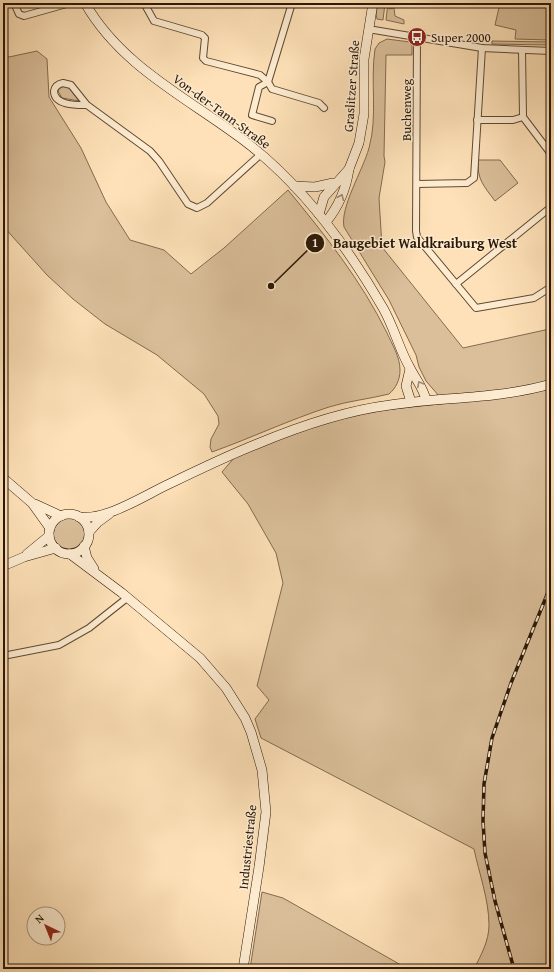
<svg xmlns="http://www.w3.org/2000/svg" width="554" height="972" font-family="'Gentium Book Plus',serif">
  <rect width="100%" height="100%" fill="#fee1b8"/>
  <filter id="stains"><feTurbulence type="fractalNoise" baseFrequency=".005" numOctaves="4"/><feColorMatrix values="0 0 0 0 .2 0 0 0 0 .09 0 0 0 0 .02 0 0 0 .5 -.17"/></filter>
  <radialGradient id="worn" r=".72"><stop offset=".6" stop-color="#630" stop-opacity="0"/><stop offset="1" stop-color="#630" stop-opacity=".3"/></radialGradient>
  <g fill="#dabf9a" stroke="#826b50">
    <path d="M378,3H385L383,20L377,19L376,14Z"/>
    <path d="M388,3H390L389,9L394,8L395,16L404,20V24L386,20Z"/>
    <path d="M500,3H551L549,40L515,39L516,30L495,25Z"/>
    <path d="M387,39L410,42L412,46V55H386L384,156L385,162L379,198L382,247L463,348L545,330L551,326V381L522,388L439,396L426,381L419,367L416,355L389,300L344,227C340,207 363,170 369,148C378,116 370,82 375,49L379,43Z"/>
    <path d="M492,41L549,42V45L492,44Z"/>
    <path d="M3,51L6,56L9,57L37,51L47,59L49,97L81,148L106,202L130,240L164,250L191,274L224,248L288,190C325,235 361,280 387,333C392,344 400,357 400,370C400,380 396,388 389,394C369,399 348,401 329,407C289,420 251,438 212,452L210,447L211,439L219,424L218,416L204,394L157,355L105,324L73,299L47,275L3,226Z"/>
    <path d="M64,86L69,88L79,101L62,98L58,91L60,88Z"/>
    <path d="M478,160H500L518,183L495,201C484,186 477,180 478,160Z"/>
    <path d="M551,387V969H474C481,955 489,941 489,925C489,900 479,873 474,849L261,738L255,719L269,700L257,686L283,583L276,553L248,504L222,472L234,458L301,430L366,412L522,395Z"/>
    <circle cx="69" cy="533" r="16"/>
    <path d="M262,892L283,898L408,969H250Z"/>
  </g>
  <g fill="none" stroke-linecap="round" stroke-linejoin="round">
    <g stroke="#5f4a32" stroke-width="8">
      <g id="street">
        <path d="M14,3L19,14L24,16L70,3"/>
        <path d="M144,3L154,21L202,35L205,38L203,58L206,61L260,75L268,82L292,3"/>
        <path d="M368,29L482,48L551,51"/>
        <path d="M417,37L416,231L417,237L476,308L534,298L551,287"/>
        <path d="M522,50L523,117L551,154"/>
        <path d="M87,105C78,105 54,106 54,91C55,86 58,84 63,83L71,85L87,105L150,151L159,161L188,204L197,208L207,203L261,154"/>
        <path d="M477,120H513L523,117"/>
        <path d="M272,121L252,115L259,87L268,82L272,89L319,103L324,108"/>
        <path d="M417,184L467,183L474,178L482,48"/>
        <path d="M456,284L551,207"/>
        <path d="M3,656L59,645L89,628L127,598"/>
      </g>
    </g>
    <g stroke="#2a1706" stroke-width="10">
      <g id="secondary">
        <path d="M85,3C121,66 186,97 242,139C301,183 346,244 383,308C394,327 399,349 410,368C416,380 423,387 426,400"/>
        <path d="M294,186L315,187L333,183"/>
        <path d="M319,214L324,197L349,169L359,143L364,114V59L373,3"/>
        <path d="M326,222C339,206 346,190 349,169"/>
        <path d="M410,369L406,386L411,402"/>
        <path d="M3,478L32,503L50,528"/>
        <path d="M35,504L61,516"/>
        <circle cx="69" cy="534" r="20"/>
        <path d="M79,517C106,521 145,495 169,484C198,470 227,456 257,444C300,426 343,411 390,405C443,397 499,399 551,384"/>
        <path d="M89,532L98,522L109,514"/>
        <path d="M84,546L87,558L94,569"/>
        <path d="M27,554L49,536"/>
        <path d="M70,554L122,593L200,658L226,688L245,718L251,732L262,770L266,812L259,867L243,969"/>
        <path d="M3,566L24,557L56,548"/>
      </g>
    </g>
    <use href="#street" stroke="#feecd1" stroke-width="6"/>
    <use href="#secondary" stroke="#feecd1" stroke-width="9"/>
    <g stroke="#2a1706" stroke-width="3.5">
      <path id="rail" d="M514,969L495,901L485,853L483,821L484,784L492,738L511,683L551,585"/>
    </g>
    <use href="#rail" stroke="#feecd1" stroke-width="2" stroke-dasharray="6" stroke-linecap="butt"/>
  </g>
  <defs><path id="oneway-chevron" d="M-2-3.5L2.5 0L-2 3.5" fill="none" stroke-width="1.6" stroke-linecap="round" stroke-linejoin="round"/></defs>
  <g stroke="#9f8c76">
    <use href="#oneway-chevron" transform="translate(341 197) rotate(-67)"/>
    <use href="#oneway-chevron" transform="translate(420 384) rotate(-118)"/>
  </g>
  <defs>
    <g id="bus-disc" transform="scale(1)"><circle r="9.5" fill="#8f2418" stroke="#feecd1"/><path d="M-5-6H5V4H4V6H2V4H-2V6H-4V4H-5ZM-3.5-4V0h7V-4ZM-3.5 1.2v1.5H-2V1.2ZM2 1.2v1.5H3.5V1.2Z" fill="#fff"/></g>
  </defs>
  <g fill-rule="evenodd">
    <use href="#bus-disc" x="417" y="37"/>
  </g>
  <g text-anchor="middle" stroke-width="3" stroke-linejoin="round" paint-order="stroke">
    <g font-size="13" fill="#2a1706" stroke="#feecd1" text-anchor="start">
      <text x="431" y="42">Super 2000</text>
    </g>
    <g font-size="13" fill="#2a1706" stroke="#feecd1">
      <text transform="translate(351 86) rotate(-86)" y="5">Graslitzer Straße</text>
      <text transform="translate(406 110) rotate(-90)" y="5">Buchenweg</text>
      <text transform="translate(222 111) rotate(36)" y="5">Von-der-Tann-Straße</text>
      <text transform="translate(247 847) rotate(-84)" y="5">Industriestraße</text>
    </g>
  </g>
  <path fill="none" stroke="#2a1706" stroke-width="1.5" d="M271 286L315 243"/>
  <g fill="#2a1706" stroke="#feecd1" stroke-width="1.5">
    <circle cx="271" cy="286" r="4"/>
    <circle cx="315" cy="243" r="10"/>
  </g>
  <g font-size="12" text-anchor="middle" font-weight="bold" fill="#fff">
    <text x="315" y="247">1</text>
  </g>
  <g font-size="14" text-anchor="middle" font-weight="bold" fill="#2a1706" stroke="#feecd1" stroke-width="3" stroke-linejoin="round" paint-order="stroke">
    <text x="425" y="248">Baugebiet Waldkraiburg West</text>
  </g>
  <rect width="554" height="972" fill="none" stroke="#fee1b8" stroke-width="16"/>
  <rect x="4" y="4" width="546" height="964" fill="none" stroke="#2a1706" stroke-width="2"/>
  <rect x="8" y="8" width="538" height="956" fill="none" stroke="#2a1706"/>
  <g transform="translate(46 926) rotate(317)"><circle r="19" fill="#feecd1" stroke="#a99780"/>
  <path d="M0-3L7 15L0 10L-7 15Z" fill="#8f2418"/>
  <text y="-6" font-size="11" font-weight="bold" text-anchor="middle" fill="#2a1706">N</text>
  </g>
  <rect width="100%" height="100%" filter="url(#stains)"/>
  <rect width="100%" height="100%" fill="url(#worn)"/>
</svg>
